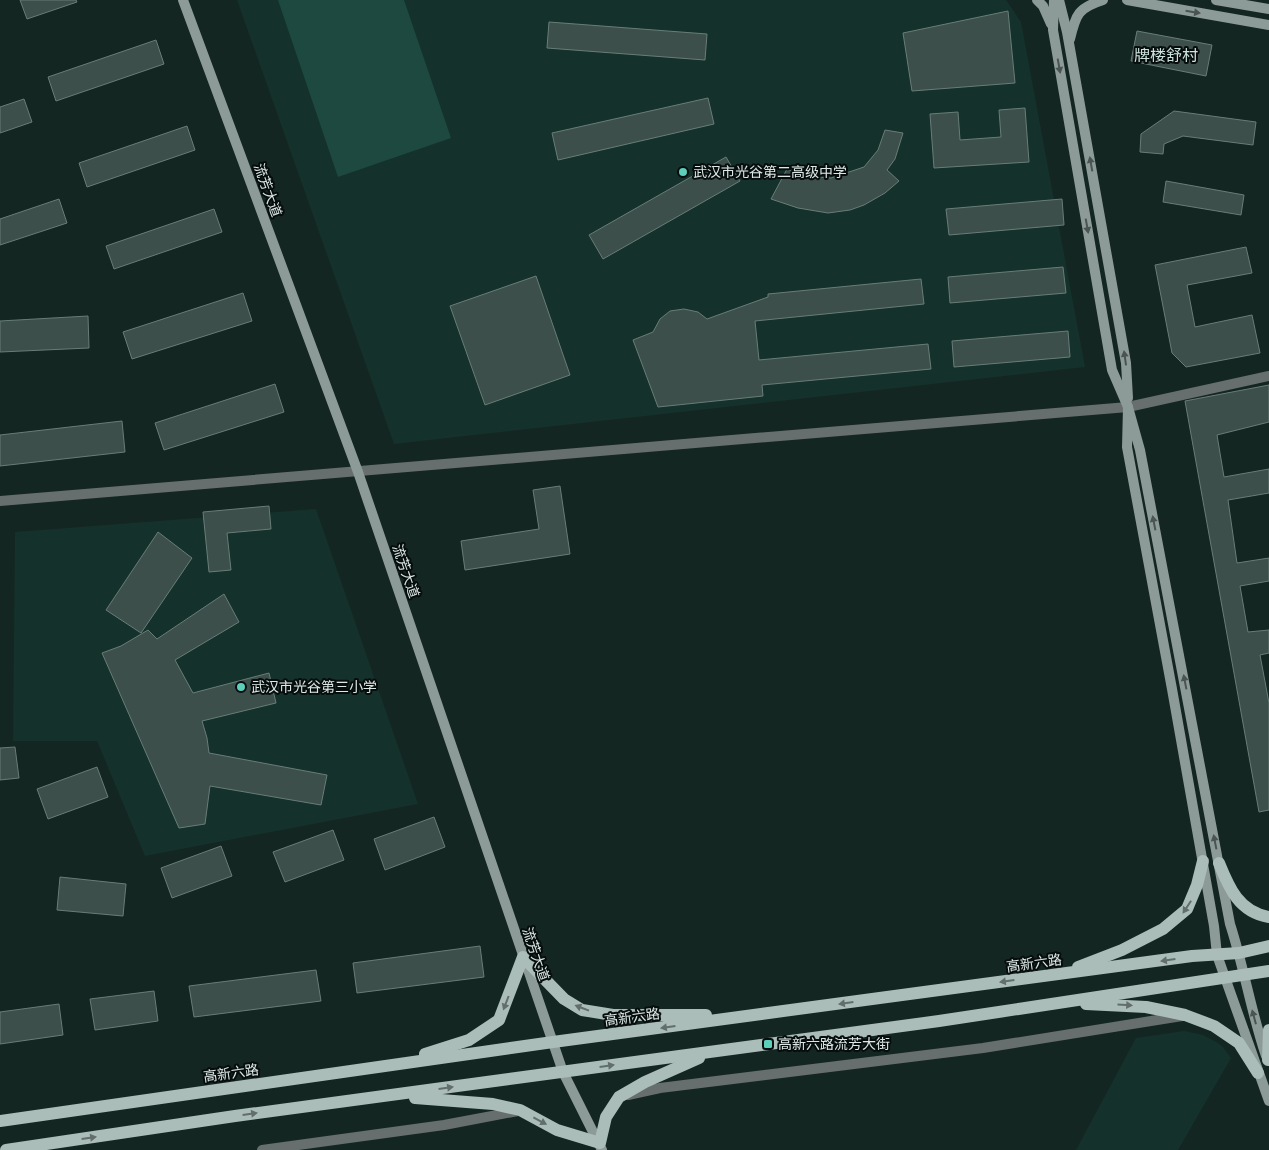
<svg xmlns="http://www.w3.org/2000/svg" width="1269" height="1150" font-family="'Roboto Condensed','Noto Sans SC',sans-serif">
  <rect width="100%" height="100%" fill="#142622"/>
  <g fill="#15312b">
    <path d="M237,0H1006L1021,22L1085,367L394,444Z"/>
    <path d="M316,509L418,804L145,856L97,741H13L15,532Z"/>
    <path d="M1184,1031L1203,1035L1216,1042L1222,1046L1231,1058L1178,1150H1076L1136,1038Z"/>
  </g>
  <path fill="#1d4941" d="M278,0H404L451,138L338,177Z"/>
  <g fill="#3c4f4b" stroke="#687d78">
    <path d="M20,0H76L77,2L27,19Z"/>
    <path d="M1008,11L1015,83L912,91L903,33Z"/>
    <path d="M549,22L707,34L705,60L547,48Z"/>
    <path d="M1137,31L1212,45L1206,76L1131,61Z"/>
    <path d="M156,40L164,64L56,101L48,77Z"/>
    <path d="M708,98L714,124L558,160L552,133Z"/>
    <path d="M24,99L32,122L0,133V107Z"/>
    <path d="M1025,108L1029,162L934,168L930,114L958,112L960,140L1001,137L999,110Z"/>
    <path d="M1174,111L1256,122L1253,145L1183,136L1164,144L1163,154L1140,152L1141,134Z"/>
    <path d="M187,126L195,150L87,187L79,163Z"/>
    <path d="M885,130L903,133L895,159L887,170L899,181L885,193L864,205L850,210L828,213L798,208L771,199L787,169L804,176L831,178L864,167L878,150Z"/>
    <path d="M726,157L740,181L603,259L589,235Z"/>
    <path d="M1166,181L1244,195L1241,215L1163,202Z"/>
    <path d="M59,199L67,223L0,245V219Z"/>
    <path d="M1062,199L1064,225L949,235L946,209Z"/>
    <path d="M214,209L222,232L114,269L106,246Z"/>
    <path d="M1246,247L1252,273L1187,285L1195,327L1252,315L1260,353L1186,367L1172,353L1155,265Z"/>
    <path d="M1063,267L1066,293L950,303L948,277Z"/>
    <path d="M536,276L570,375L485,405L450,306Z"/>
    <path d="M921,279L924,304L755,321L759,360L928,344L931,369L762,385L763,396L658,407L633,340L653,332L660,319L670,311L684,309L698,312L707,319L768,297V294Z"/>
    <path d="M243,293L252,321L132,359L123,332Z"/>
    <path d="M88,316L89,348L0,352V321Z"/>
    <path d="M1068,331L1070,357L954,367L952,341Z"/>
    <path d="M275,384L284,412L164,450L155,423Z"/>
    <path d="M1269,385V422L1217,435L1224,477L1269,469V493L1228,500L1237,563L1269,558V581L1240,586L1248,632L1269,630V653L1260,655L1269,703V810L1259,812L1185,401Z"/>
    <path d="M122,421L125,452L0,466V435Z"/>
    <path d="M560,486L570,554L465,570L461,541L539,529L533,490Z"/>
    <path d="M269,506L271,529L227,533L231,570L209,572L203,512Z"/>
    <path d="M158,532L192,558L141,633L106,610Z"/>
    <path d="M224,594L239,622L175,660L193,693L269,673L276,703L202,721L207,738L209,753L327,775L321,805L210,786L205,824L179,828L102,653L121,646L148,630L157,639Z"/>
    <path d="M15,747L19,778L0,780V748Z"/>
    <path d="M97,767L108,797L48,819L37,789Z"/>
    <path d="M434,817L445,847L385,870L374,839Z"/>
    <path d="M333,830L344,860L285,882L273,852Z"/>
    <path d="M221,846L232,876L172,898L161,868Z"/>
    <path d="M60,877L126,884L123,916L57,910Z"/>
    <path d="M480,946L484,977L357,993L353,963Z"/>
    <path d="M316,970L321,1001L194,1017L189,986Z"/>
    <path d="M154,991L158,1021L95,1030L90,999Z"/>
    <path d="M59,1004L63,1035L0,1044V1012Z"/>
  </g>
  <g fill="none" stroke-linecap="round" stroke-linejoin="round">
    <path stroke="#666f6d" stroke-width="10" d="M1128,407L1269,376"/>
    <g stroke="#666f6d" stroke-width="10">
      <path d="M0,501L1128,407"/>
      <path d="M628,1095L660,1088L983,1048L1182,1016"/>
      <path d="M262,1150L444,1125L518,1111"/>
    </g>
    <g stroke="#8d9b98" stroke-width="10">
      <path d="M183,0L358,472L563,1072L602,1150"/>
      <path d="M1037,0L1043,6L1051,24"/>
      <path d="M1054,0L1053,30L1112,370L1128,407"/>
      <path d="M1059,0L1067,32L1126,363L1128,398"/>
      <path d="M1127,0L1269,25"/>
      <path d="M1216,0L1269,9"/>
      <path d="M1070,39C1076,14 1078,8 1103,0"/>
      <path d="M1266,1056C1251,1012 1244,967 1230,924L1140,450L1128,407L1127,447L1172,689L1214,926L1217,955L1269,1101"/>
    </g>
    <g stroke="#abbdb9" stroke-width="12">
      <path d="M1219,863C1229,888 1239,912 1269,917"/>
      <path d="M1078,967L1122,950L1163,929L1187,909L1197,885L1203,861"/>
      <path d="M1086,1004L1146,1007L1185,1015L1214,1026L1239,1043L1258,1073"/>
      <path d="M425,1054L469,1040L499,1020L523,957L564,999L582,1010L613,1015H706"/>
      <path d="M1268,1060L1269,1030"/>
      <path d="M415,1098L493,1104L520,1110L557,1130L600,1143L606,1117L619,1097L645,1082L699,1058"/>
      <path d="M0,1121L553,1042L1192,956L1239,953L1269,946"/>
      <path d="M6,1150L235,1116L939,1021L1269,971"/>
    </g>
  </g>
  <defs><path id="oneway-solid" d="M-6-.8H1V-3.2L6.5 0L1 3.2V.8H-6Z" transform="scale(1.25)"/></defs>
  <g fill="#4a5452">
    <use href="#oneway-solid" transform="translate(1193 12) rotate(9)"/>
    <use href="#oneway-solid" transform="translate(1059 66) rotate(80)"/>
    <use href="#oneway-solid" transform="translate(1091 164) rotate(-100)"/>
    <use href="#oneway-solid" transform="translate(1087 226) rotate(80)"/>
    <use href="#oneway-solid" transform="translate(1125 358) rotate(-98)"/>
    <use href="#oneway-solid" transform="translate(1154 523) rotate(-101)"/>
    <use href="#oneway-solid" transform="translate(1185 682) rotate(-101)"/>
    <use href="#oneway-solid" transform="translate(1215 842) rotate(-101)"/>
    <use href="#oneway-solid" transform="translate(1254 1017) rotate(-105)"/>
  </g>
  <g fill="#616e6b">
    <use href="#oneway-solid" transform="translate(1187 907) rotate(123)"/>
    <use href="#oneway-solid" transform="translate(1168 960) rotate(172)"/>
    <use href="#oneway-solid" transform="translate(1007 981) rotate(172)"/>
    <use href="#oneway-solid" transform="translate(506 1003) rotate(111)"/>
    <use href="#oneway-solid" transform="translate(846 1003) rotate(172)"/>
    <use href="#oneway-solid" transform="translate(1125 1005) rotate(3)"/>
    <use href="#oneway-solid" transform="translate(582 1008) rotate(-159)"/>
    <use href="#oneway-solid" transform="translate(668 1027) rotate(172)"/>
    <use href="#oneway-solid" transform="translate(607 1066) rotate(-8)"/>
    <use href="#oneway-solid" transform="translate(446 1088) rotate(-8)"/>
    <use href="#oneway-solid" transform="translate(250 1114) rotate(-8)"/>
    <use href="#oneway-solid" transform="translate(540 1121) rotate(28)"/>
    <use href="#oneway-solid" transform="translate(89 1138) rotate(-8)"/>
  </g>
  <g fill="#5dceb9" stroke="#060d0c" stroke-width="2">
    <circle cx="683" cy="172" r="5"/>
    <circle cx="241" cy="687" r="5"/>
    <rect x="763" y="1039" width="10" height="10" rx="2.5"/>
  </g>
  <g text-anchor="middle" stroke-width="4" stroke-linejoin="round" paint-order="stroke">
    <g font-size="14" fill="#dce8e5" stroke="#060d0c" text-anchor="start">
      <text x="693" y="177">武汉市光谷第二高级中学</text>
      <text x="251" y="692">武汉市光谷第三小学</text>
      <text x="778" y="1049">高新六路流芳大街</text>
    </g>
    <g font-size="14" fill="#dce8e5" stroke="#060d0c">
      <text transform="translate(268 190) rotate(70)" y="5">流芳大道</text>
      <text transform="translate(406 571) rotate(71)" y="5">流芳大道</text>
      <text transform="translate(536 954) rotate(71)" y="5">流芳大道</text>
      <text transform="translate(1034 963) rotate(-8)" y="5">高新六路</text>
      <text transform="translate(632 1017) rotate(-8)" y="5">高新六路</text>
      <text transform="translate(231 1073) rotate(-8)" y="5">高新六路</text>
    </g>
    <g font-size="16" fill="#cce2dd" stroke="#060d0c">
      <text x="1166" y="61">牌楼舒村</text>
    </g>
  </g>
</svg>
